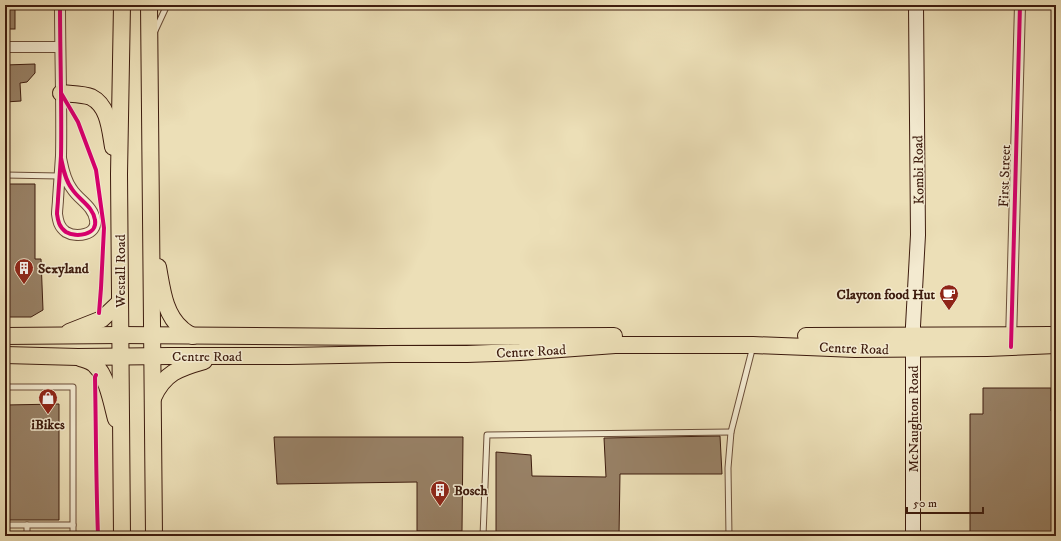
<svg xmlns="http://www.w3.org/2000/svg" width="1061" height="541" font-family="'IM FELL DW Pica',serif">
  <rect width="100%" height="100%" fill="#ecdfb7"/>
  <filter id="stains"><feTurbulence type="fractalNoise" baseFrequency=".005" numOctaves="4"/><feColorMatrix values="0 0 0 0 .2 0 0 0 0 .09 0 0 0 0 .02 0 0 0 .5 -.17"/></filter>
  <radialGradient id="worn" r=".72"><stop offset=".6" stop-color="#630" stop-opacity="0"/><stop offset="1" stop-color="#630" stop-opacity=".3"/></radialGradient>
  <g fill="#988166" stroke="#3e1c0e">
    <rect x="5" y="5" width="10" height="24"/>
    <path d="M35,64V73L27,82L20,83L21,101L5,102V65Z"/>
    <path d="M5,184H35V259H41L43,310L31,317H5Z"/>
    <path d="M983,388H1051V411H1056V536H970V414H983Z"/>
    <path d="M59,404V520H5V405Z"/>
    <path d="M720,436L722,474H620L619,536H496V452L531,455L532,476L606,477L604,438Z"/>
    <path d="M274,437H463L462,531H417V482L277,484Z"/>
  </g>
  <g fill="none" stroke-linecap="round" stroke-linejoin="round">
    <g stroke="#6a4d38" stroke-width="7">
      <g id="service">
        <path d="M154,33L167,5"/>
        <path d="M5,175L59,176"/>
        <path d="M5,387H73V536"/>
        <path d="M5,525H73"/>
        <path d="M27,536V525"/>
        <path d="M483,536L487,435L731,432"/>
        <path d="M729,536L728,468L731,432L753,346"/>
      </g>
    </g>
    <g stroke="#6a4d38" stroke-width="12">
      <g id="minor">
        <path d="M60,5C60,55 62,106 61,156C60,171 59,185 58,199C58,204 57,209 57,214C58,221 59,227 66,232C76,238 98,235 95,220C93,206 79,200 72,189C65,180 63,168 61,158"/>
        <path d="M5,47H60"/>
        <path d="M1011,341L1020,5"/>
      </g>
    </g>
    <g stroke="#3e1c0e" stroke-width="16">
      <path id="secondary" d="M913,536V326L918,235L916,5"/>
    </g>
    <g stroke="#3e1c0e" stroke-width="18">
      <g id="primary">
        <path d="M122,5L119,174L122,536"/>
        <path d="M149,5L154,536"/>
        <path d="M61,93C69,94 84,94 91,97C109,106 110,130 113,147"/>
        <path d="M158,267C162,288 164,314 182,329C185,332 189,334 193,336"/>
        <path d="M69,332L102,319L120,302"/>
        <path d="M5,336L120,335L380,337L614,336"/>
        <path d="M806,336L1050,335"/>
        <path d="M5,355L78,357L170,356H289L391,354H467L520,352L615,345H753L807,347L855,349L987,348L1056,345"/>
        <path d="M80,358C86,360 91,361 95,365C107,376 112,404 116,419"/>
        <path d="M153,398C164,373 179,368 204,361"/>
      </g>
    </g>
    <use href="#service" stroke="#f3ead0" stroke-width="5"/>
    <use href="#minor" stroke="#f3ead0" stroke-width="10"/>
    <use href="#secondary" stroke="#f3ead0" stroke-width="14"/>
    <use href="#primary" stroke="#ecdfb7" stroke-width="16"/>
    <g stroke="#f3ead0" stroke-width="6">
      <g id="cycleway">
        <path d="M60,5C60,55 62,106 61,156C60,171 59,185 58,199C58,204 57,209 57,214C58,221 59,227 66,232C76,238 98,235 95,220C93,206 79,200 72,189C65,180 63,168 61,158"/>
        <path d="M61,93L78,122L96,170L104,228L101,288L99,313"/>
        <path d="M1011,347L1020,5"/>
        <path d="M96,375L95,377C96,430 96,483 98,536"/>
      </g>
    </g>
    <use href="#cycleway" stroke="#d6006c" stroke-width="4"/>
  </g>
  <defs>
    <g id="building-pin" transform="scale(1)"><path d="M0 17L-7.5 6A9.5 9.5 0 1 1 7.5 6Z" fill="#8f2418" stroke="#f3ead0"/><path d="M-4-6H4V6H1V3H-1V6H-4ZM-2.5-4.3h1.7v1.8h-1.7ZM.8-4.3h1.7v1.8H.8ZM-2.5-1h1.7V.8h-1.7ZM.8-1h1.7V.8H.8Z" fill="#fff"/></g>
    <g id="cafe-pin" transform="scale(1)"><path d="M0 17L-7.5 6A9.5 9.5 0 1 1 7.5 6Z" fill="#8f2418" stroke="#f3ead0"/><path d="M-5.5-4.5H6V0H3Q3 3.5 0 3.5H-2.5Q-5.5 3.5-5.5 0ZM3-3.2v2h1.7v-2ZM-6 4.5H4V6H-6Z" fill="#fff"/></g>
    <g id="shop-pin" transform="scale(1)"><path d="M0 17L-7.5 6A9.5 9.5 0 1 1 7.5 6Z" fill="#8f2418" stroke="#f3ead0"/><path d="M-5-2.5h2.3a2.7 3.5 0 0 1 5.4 0H5L5.5 6h-11ZM-1.5-2.5h3a1.5 2.3 0 0 0-3 0Z" fill="#fff"/></g>
  </defs>
  <g fill-rule="evenodd">
    <use href="#building-pin" x="24" y="268"/>
    <use href="#cafe-pin" x="949" y="294"/>
    <use href="#shop-pin" x="48" y="398"/>
    <use href="#building-pin" x="440" y="490"/>
  </g>
  <g text-anchor="middle" stroke-width="3" stroke-linejoin="round" paint-order="stroke">
    <g font-size="14" fill="#3e1c0e" stroke="#f3ead0">
      <text transform="translate(918 170) rotate(-91)" y="5">Kombi Road</text>
      <text transform="translate(1004 176) rotate(-88)" y="5">First Street</text>
      <text transform="translate(120 271) rotate(-90)" y="5">Westall Road</text>
      <text transform="translate(854 348) rotate(2)" y="5">Centre Road</text>
      <text transform="translate(531 351) rotate(-3)" y="5">Centre Road</text>
      <text x="207" y="361">Centre Road</text>
      <text transform="translate(913 419) rotate(-90)" y="5">McNaughton Road</text>
    </g>
    <g font-size="14" font-weight="bold" fill="#3e1c0e" stroke="#f3ead0" text-anchor="start">
      <text x="38" y="273">Sexyland</text>
      <text x="935" y="299" text-anchor="end">Clayton food Hut</text>
      <text x="48" y="429" text-anchor="middle">iBikes</text>
      <text x="454" y="495">Bosch</text>
    </g>
  </g>
  <rect width="1061" height="541" fill="none" stroke="#ecdfb7" stroke-width="20"/>
  <rect x="6" y="6" width="1049" height="529" fill="none" stroke="#3e1c0e" stroke-width="2"/>
  <rect x="10" y="10" width="1041" height="521" fill="none" stroke="#3e1c0e"/>
  <path d="M907 507v6h76v-6" fill="none" stroke="#3e1c0e" stroke-width="2"/>
  <text x="913" y="507" font-size="12" fill="#3e1c0e" stroke="#f3ead0" stroke-width="3" paint-order="stroke">50 m</text>
  <rect width="100%" height="100%" filter="url(#stains)"/>
  <rect width="100%" height="100%" fill="url(#worn)"/>
</svg>
